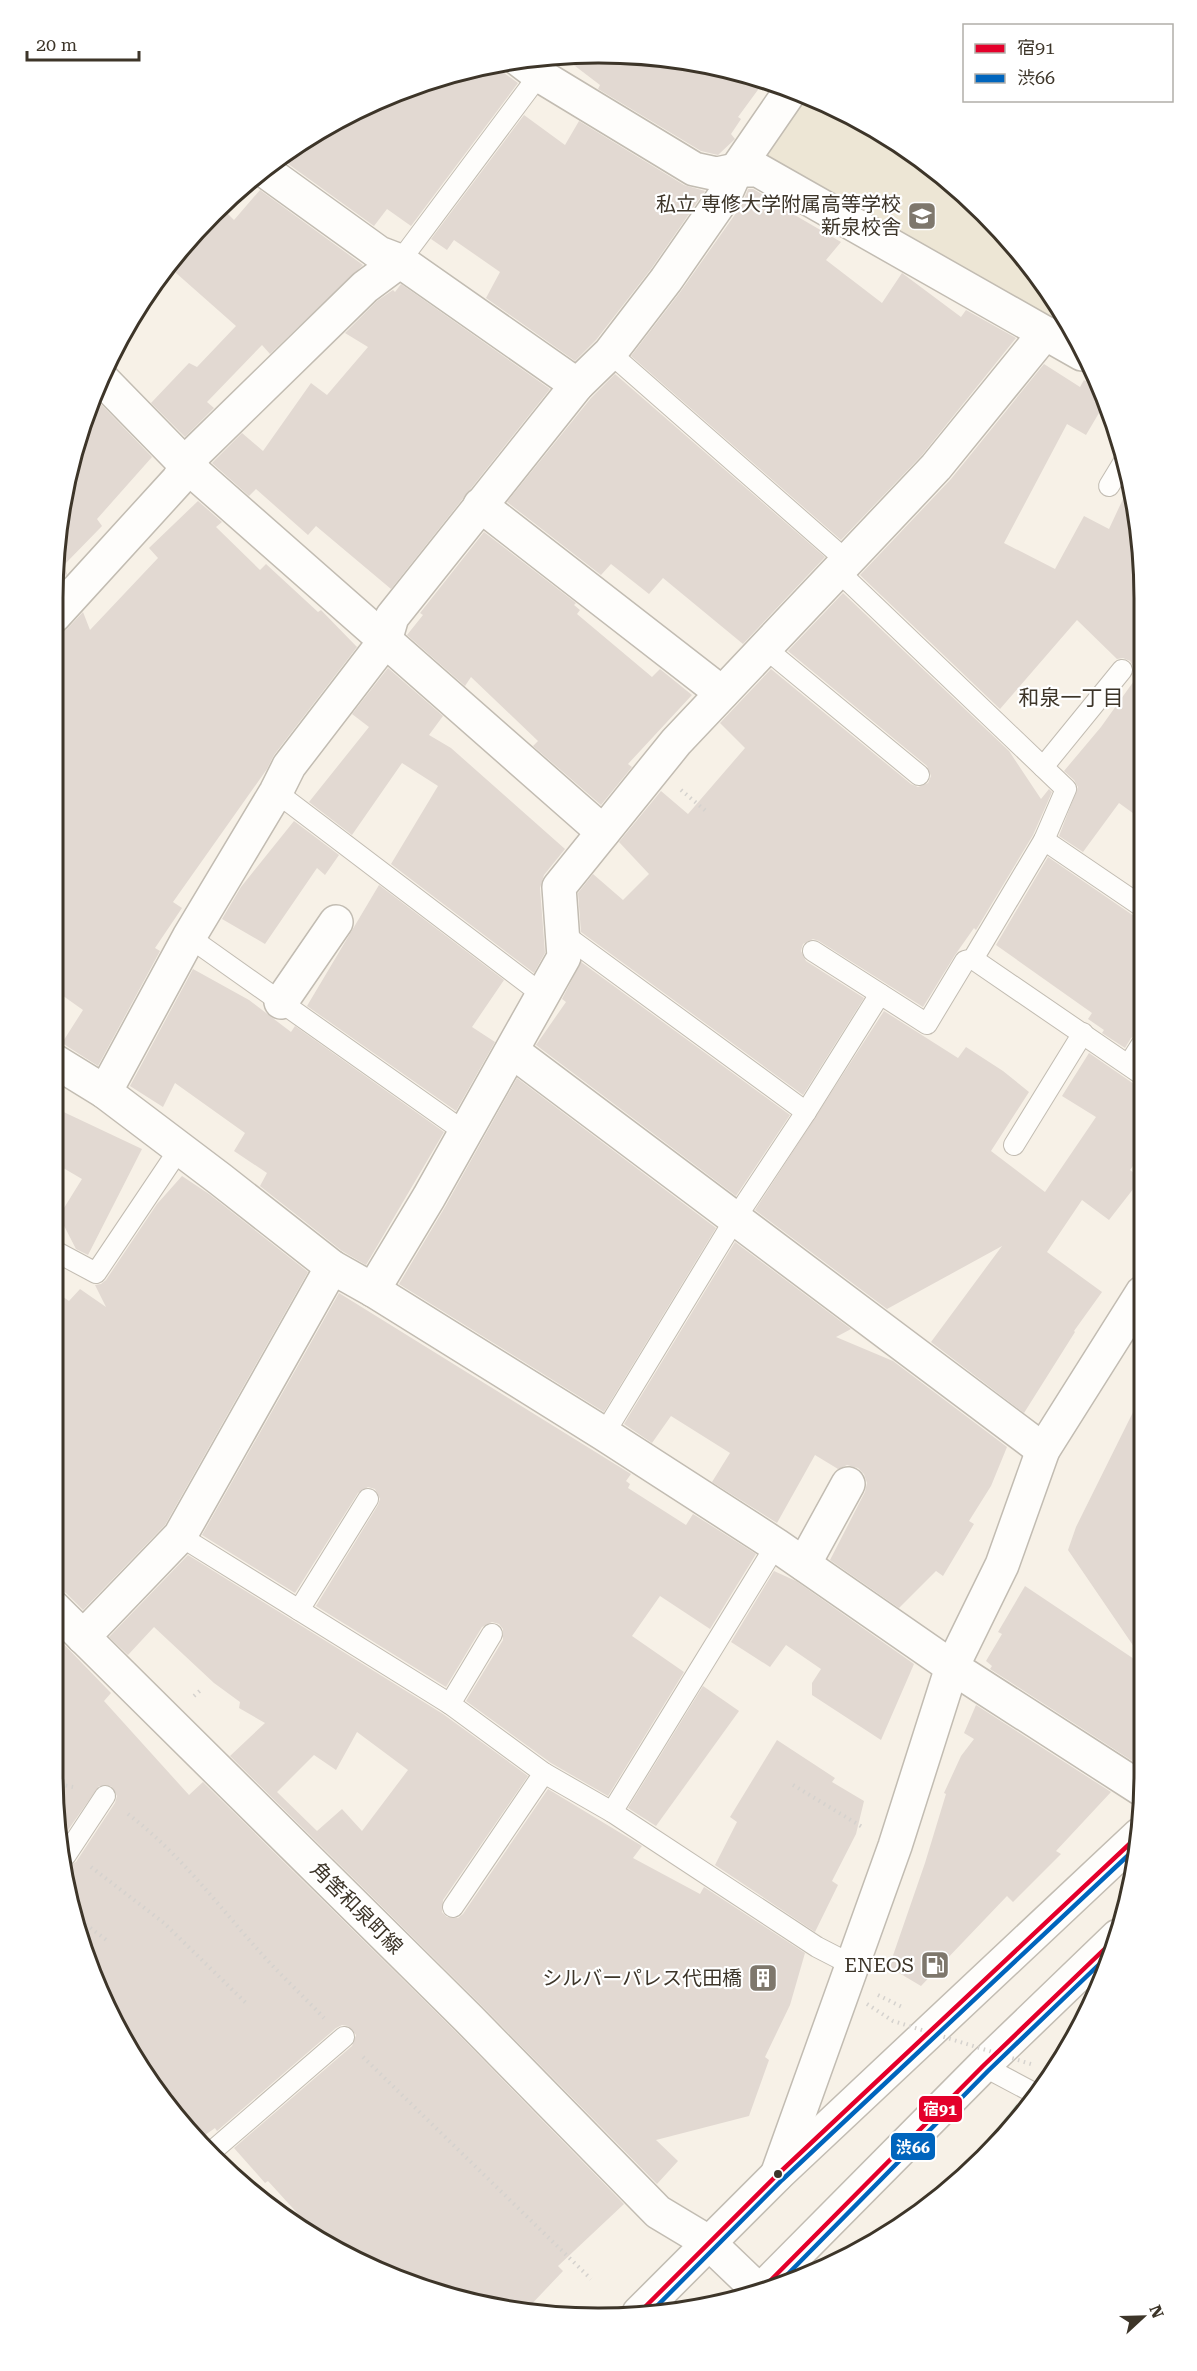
<svg xmlns="http://www.w3.org/2000/svg" width="1197" height="2371" font-family="'Roboto Serif','Noto Sans JP',serif">
  <rect width="100%" height="100%" fill="#f7f1e7"/>
  <path fill="#ede6d5" d="M798,93L840,109L931,166L1032,266L1069,331L768,164L764,145Z"/>
  <path fill="#e2e9dc" d="M1017,2103L1022,2106L986,2157L979,2151Z"/>
  <g fill="#e2d9d2" fill-rule="evenodd">
    <path d="M634,54L739,71L760,87L738,117L741,119L731,134L735,139L718,155L701,151L598,89L600,85L562,56Z"/>
    <path d="M493,65L518,83L411,226L387,209L374,226L280,158L325,126L423,82Z"/>
    <path d="M524,115L565,145L579,121L684,185L705,191L651,269L596,340L575,361L486,298L500,272L454,240L447,250L431,239Z"/>
    <path d="M748,189H753L783,206L781,207L841,242L826,260L882,303L902,273L961,317L966,310L1016,338L922,455L841,540L631,356L681,291L741,206Z"/>
    <path d="M260,190L363,265L270,354L262,345L207,402L214,408L185,437L151,403L189,363L197,367L236,326L167,265L221,207L234,220Z"/>
    <path d="M401,284L550,389L391,589L316,526L308,535L256,489L249,496L212,463L242,433L263,451L311,383L327,395L368,347L345,333L377,301L393,290L395,292Z"/>
    <path d="M1044,364L1080,387L1084,380L1103,391L1106,401L1086,435L1067,424L1004,543L1055,569L1084,516L1109,529L1129,486L1140,528L1141,819L1119,803L1083,852L1059,836L1078,787L1074,780L1064,771L1101,727L1136,678L1133,675V666L1130,661L1123,658L1117,659L1077,620L1000,709L860,575L951,479Z"/>
    <path d="M615,374L825,557L743,644L663,578L649,594L611,564L601,575L507,502L591,398Z"/>
    <path d="M94,397L152,457L97,519L102,526L64,565L67,574L54,589V563L71,458Z"/>
    <path d="M198,501L222,522L216,527L260,570L266,564L318,612L321,610L357,647L274,755L267,769L173,902L182,908L155,948L160,951L98,1066L62,1043L83,1010L59,993L63,985L53,979L54,634H60L67,629L83,612L90,630L158,558L149,548Z"/>
    <path d="M484,532L576,603L574,605L580,610L577,614L652,677L660,669L692,695L628,764L632,767L601,805L533,746L538,741L471,677L465,686L407,635L423,615L420,613Z"/>
    <path d="M843,593L1009,751L1041,799L1049,789L1052,792L1033,835L976,930L974,928L955,955L923,1007L819,941L813,939L803,944L801,951L806,961L864,998L803,1095L581,932L578,893L593,874L623,900L649,874L619,842L661,791L688,814L745,748L720,723L771,669L911,784L918,787L928,783L931,776L927,766L788,651Z"/>
    <path d="M388,668L443,716L429,735L451,748L565,849L544,875L540,888L545,953L534,973L391,864L438,786L402,763L352,835L309,802L369,727L352,714Z"/>
    <path d="M294,821L339,855L325,875L317,868L265,944L222,919L241,887Z"/>
    <path d="M1048,857L1134,916L1141,918V1033L1131,1038L1125,1048L1102,1033L1104,1030L1088,1019L1092,1013L996,945Z"/>
    <path d="M379,885L504,980L472,1027L495,1042L456,1111L307,1006Z"/>
    <path d="M581,962L790,1115L736,1196L536,1045L566,1002L562,999Z"/>
    <path d="M193,969L249,1000L291,1032L295,1026L444,1132L366,1265L342,1251L260,1186L267,1173L234,1151L245,1133L175,1083L163,1107L130,1086Z"/>
    <path d="M884,1011L958,1058L966,1047L1003,1071L1029,1092L991,1151L1045,1192L1096,1117L1062,1096L1089,1053L1134,1084L1141,1086L1142,1154L1130,1170L1141,1179L1109,1220L1082,1200L1047,1252L1102,1292L1074,1331L1075,1332L1024,1413L931,1342L1002,1246L887,1309L755,1210Z"/>
    <path d="M517,1078L716,1228L604,1412L399,1284L445,1207Z"/>
    <path d="M53,1107L142,1149L88,1255L76,1249L59,1216L82,1179L53,1162Z"/>
    <path d="M182,1176L209,1194L308,1272L165,1525L83,1610L66,1593L53,1589V1290L69,1301L80,1289L106,1307L95,1285L101,1284L106,1280L157,1204Z"/>
    <path d="M735,1242L851,1329L836,1337L893,1361L1007,1447L991,1486L969,1521L974,1524L943,1576L936,1571L899,1608L830,1560L865,1492L867,1483L864,1474L858,1468L847,1465L838,1469L815,1455L777,1523L712,1482L730,1453L671,1416L652,1443L624,1424Z"/>
    <path d="M339,1293L631,1474L626,1481L630,1484L628,1488L686,1525L693,1514L756,1554L710,1629L660,1596L632,1636L684,1672L608,1796L551,1763L466,1701L503,1640V1629L499,1624L492,1622L482,1627L446,1687L316,1606L378,1505L380,1499L375,1489L368,1487L358,1493L295,1593L202,1535Z"/>
    <path d="M1142,1394V1445L1143,1660L1068,1550L1076,1527Z"/>
    <path d="M188,1555L443,1714L528,1776L443,1900L442,1912L447,1917L458,1918L463,1914L548,1789L642,1846L633,1858L700,1894L704,1887L805,1953L790,2005L765,2057L769,2060L749,2116L656,2140L678,2161L657,2184L481,2005L230,1756L265,1723L239,1708L240,1702L214,1683L154,1627L128,1655L109,1637ZM357,1732L408,1770L362,1831L342,1809L317,1831L277,1792L314,1755L336,1770Z"/>
    <path d="M774,1571L796,1581L914,1664L881,1740L812,1695V1683L821,1669L786,1645L770,1667L731,1642Z"/>
    <path d="M1025,1586L1143,1665V1756L1137,1764L990,1669L992,1666L986,1661L1002,1634L998,1632Z"/>
    <path d="M53,1633L111,1693L104,1701L189,1795L203,1782L455,2031L624,2204L558,2266L563,2271L527,2309L492,2308L325,2245L304,2230L309,2226L268,2181L265,2183L234,2148L352,2046L356,2035L348,2026L342,2025L336,2028L217,2131L215,2128L198,2140L166,2105L82,1948L68,1866L76,1862L115,1803L117,1796L111,1786H99L63,1837L52,1773Z"/>
    <path d="M703,1686L739,1711L656,1826L628,1808Z"/>
    <path d="M976,1705L1111,1792L1056,1851L1061,1854L1013,1902L1007,1896L921,1986L889,1967L925,1863L946,1794L944,1793L961,1756L974,1739L964,1733Z"/>
    <path d="M777,1740L835,1778L832,1782L864,1801L856,1834L832,1881L838,1885L815,1932L715,1865L737,1822L730,1817Z"/>
  </g>
  <g fill="none" stroke-linecap="round" stroke-linejoin="round">
    <g stroke="#c2bcb2" stroke-width="22">
      <g id="service">
        <path d="M400,261L539,75"/>
        <path d="M610,353L847,561"/>
        <path d="M1109,486L1123,463"/>
        <path d="M765,648L919,775"/>
        <path d="M1043,767L1122,670"/>
        <path d="M276,792L543,995"/>
        <path d="M1044,840L1141,906"/>
        <path d="M562,933L806,1112"/>
        <path d="M189,937L466,1133"/>
        <path d="M813,951L927,1024L965,961L973,959L1044,840L1066,789L838,571"/>
        <path d="M973,959L1141,1074"/>
        <path d="M1129,1064L1141,1045"/>
        <path d="M1014,1145L1083,1033"/>
        <path d="M53,1250L96,1273L180,1148"/>
        <path d="M604,1434L735,1219L806,1112L880,994"/>
        <path d="M180,1536L450,1704L544,1773L612,1812L817,1947L854,1966"/>
        <path d="M299,1610L368,1499"/>
        <path d="M450,1704L492,1634"/>
        <path d="M612,1812L776,1545"/>
        <path d="M66,1855L105,1796"/>
        <path d="M453,1907L544,1773"/>
        <path d="M983,2066L1032,2092"/>
        <path d="M210,2153L344,2037"/>
      </g>
    </g>
    <g stroke="#c2bcb2" stroke-width="36">
      <g id="minor">
        <path d="M518,59L539,75L694,169L717,174L736,170H758L1082,354"/>
        <path d="M264,170L379,253L400,261L577,385"/>
        <path d="M101,378L187,466L603,832"/>
        <path d="M480,505L722,693"/>
        <path d="M54,616L178,480L196,452L365,287L400,261"/>
        <path d="M281,1002L336,922"/>
        <path d="M512,1051L1043,1450"/>
        <path d="M53,1060L105,1092L220,1179L332,1267L373,1290L604,1434L776,1545L952,1667L1143,1790"/>
        <path d="M105,1092L189,937L276,792L289,766L385,641L392,617L577,385L610,353L666,280L725,195L736,170L791,90"/>
        <path d="M373,1290L429,1197L564,957L559,887L676,742L936,467L1045,333"/>
        <path d="M804,1564L848,1484"/>
        <path d="M83,1637L180,1536L332,1267"/>
        <path d="M777,2175L895,1846L952,1667L1002,1565L1043,1450L1142,1293"/>
      </g>
    </g>
    <g stroke="#c2bcb2" stroke-width="36">
      <path id="secondary" d="M53,1607L468,2018L658,2212L708,2242L756,2288"/>
    </g>
    <g stroke="#c2bcb2" stroke-width="36">
      <g id="primary">
        <path d="M766,2285L983,2066L1118,1936"/>
        <path d="M639,2313L777,2175L1139,1835"/>
      </g>
    </g>
    <g stroke="#d5d2ce" stroke-width="4" stroke-dasharray="1.5 4.5" stroke-linecap="butt">
      <path d="M681,790L707,812"/>
      <path d="M194,1696L202,1689"/>
      <path d="M54,1783L77,1788"/>
      <path d="M793,1785L864,1828"/>
      <path d="M128,1814C185,1858 221,1910 269,1962C287,1981 306,1999 324,2018"/>
      <path d="M91,1867L164,1923L247,2004"/>
      <path d="M76,1917L109,1942"/>
      <path d="M878,1995L904,2008"/>
      <path d="M363,2057L591,2279"/>
    </g>
    <use href="#service" stroke="#fefdfb" stroke-width="20"/>
    <use href="#minor" stroke="#fefdfb" stroke-width="33"/>
    <use href="#secondary" stroke="#fefdfb" stroke-width="33"/>
    <use href="#primary" stroke="#fefdfb" stroke-width="33"/>
    <path stroke="#d5d2ce" stroke-width="4" stroke-dasharray="1.5 4.5" stroke-linecap="butt" d="M867,2004L893,2021L1034,2065"/>
    <g stroke="#fff" stroke-width="9">
      <g id="bus-1">
        <path d="M767,2284L983,2066L1117,1937"/>
        <path d="M639,2313L777,2175L1139,1835"/>
      </g>
    </g>
    <g stroke="#fff" stroke-width="9">
      <g id="bus-2">
        <path d="M782,2280L988,2071L1111,1953"/>
        <path d="M650,2313L782,2180L1137,1847"/>
      </g>
    </g>
    <use href="#bus-1" stroke="#e4002b" stroke-width="4.5"/>
    <use href="#bus-2" stroke="#0065bd" stroke-width="4.5"/>
  </g>
  <defs>
    <g id="school-square" transform="scale(1.5)"><rect x="-9" y="-9" width="18" height="18" rx="4" fill="#7e776c" stroke="#fff"/><path d="M0-5L7-2L0 1L-7-2ZM-4 1L0 2.5L4 1V4Q0 6-4 4Z" fill="#fff"/></g>
    <g id="fuel-square" transform="scale(1.5)"><rect x="-9" y="-9" width="18" height="18" rx="4" fill="#7e776c" stroke="#fff"/><path d="M-5.5-6h7V0h2V4h1.3V-2.5L3-4.5l.8-.8L6-3V5H2.5V1h-1V6h-7ZM-4.2-4.7v3.2H.2V-4.7Z" fill="#fff"/></g>
    <g id="building-square" transform="scale(1.5)"><rect x="-9" y="-9" width="18" height="18" rx="4" fill="#7e776c" stroke="#fff"/><path d="M-4-6H4V6H1V3H-1V6H-4ZM-2.5-4.3h1.7v1.8h-1.7ZM.8-4.3h1.7v1.8H.8ZM-2.5-1h1.7V.8h-1.7ZM.8-1h1.7V.8H.8Z" fill="#fff"/></g>
  </defs>
  <g fill-rule="evenodd">
    <use href="#school-square" x="922" y="216"/>
    <use href="#fuel-square" x="935" y="1965"/>
    <use href="#building-square" x="763" y="1978"/>
  </g>
  <circle fill="#3d3529" stroke="#fff" stroke-width="2" cx="778" cy="2174" r="5"/>
  <g text-anchor="middle" stroke-width="4.5" stroke-linejoin="round" paint-order="stroke">
    <g font-size="20" fill="#3d3529" stroke="#fff" text-anchor="end">
      <text x="901" y="211">私立 専修大学附属高等学校<tspan x="901" dy="23">新泉校舎</tspan></text>
      <text x="914" y="1972">ENEOS</text>
      <text x="742" y="1985">シルバーパレス代田橋</text>
    </g>
    <g font-size="20" fill="#3d3529" stroke="#fff">
      <text transform="translate(357 1908) rotate(45)" y="7">角筈和泉町線</text>
    </g>
    <g font-size="21" fill="#3d3529" stroke="#fff">
      <text x="1071" y="705">和泉一丁目</text>
    </g>
  </g>
  <path d="M0 0H1197V2371H0ZM598 63H599A535 535 0 0 1 1134 598V1773A535 535 0 0 1 599 2308H598A535 535 0 0 1 63 1773V598A535 535 0 0 1 598 63Z" fill="#fff" fill-rule="evenodd"/>
  <path fill="none" stroke="#3d3529" stroke-width="3" d="M598 63H599A535 535 0 0 1 1134 598V1773A535 535 0 0 1 599 2308H598A535 535 0 0 1 63 1773V598A535 535 0 0 1 598 63Z"/>
  <g stroke="#fff" stroke-width="2">
    <rect x="918" y="2095" width="45" height="28" rx="6" fill="#e4002b"/>
    <rect x="890" y="2132" width="46" height="29" rx="6" fill="#0065bd"/>
  </g>
  <g font-size="16" text-anchor="middle" font-weight="bold" fill="#fff">
    <text x="940" y="2115">宿91</text>
    <text x="913" y="2153">渋66</text>
  </g>
  <rect x="963" y="24" width="210" height="78" fill="#ffffff" stroke="#b1aea9" stroke-width="1.5"/>
  <rect x="975" y="44" width="30" height="9" fill="#e4002b" stroke="#b1aea9" stroke-width="1.5"/>
  <text x="1017" y="54" font-size="18" fill="#3d3529">宿91</text>
  <rect x="975" y="74" width="30" height="9" fill="#0065bd" stroke="#b1aea9" stroke-width="1.5"/>
  <text x="1017" y="84" font-size="18" fill="#3d3529">渋66</text>
  <g transform="translate(1143 2317) rotate(68)" stroke="#ffffff" stroke-width="4.5" paint-order="stroke">
  <path d="M0-4.5L10 22L0 15L-10 22Z" fill="#3d3529"/>
  <text y="-9" font-size="16" font-weight="bold" text-anchor="middle" fill="#3d3529">N</text>
  </g>
  <path d="M27 51v9h112v-9" fill="none" stroke="#3d3529" stroke-width="3"/>
  <text x="36" y="51" font-size="18" fill="#3d3529" stroke="#ffffff" stroke-width="4.5" paint-order="stroke">20 m</text>
</svg>
